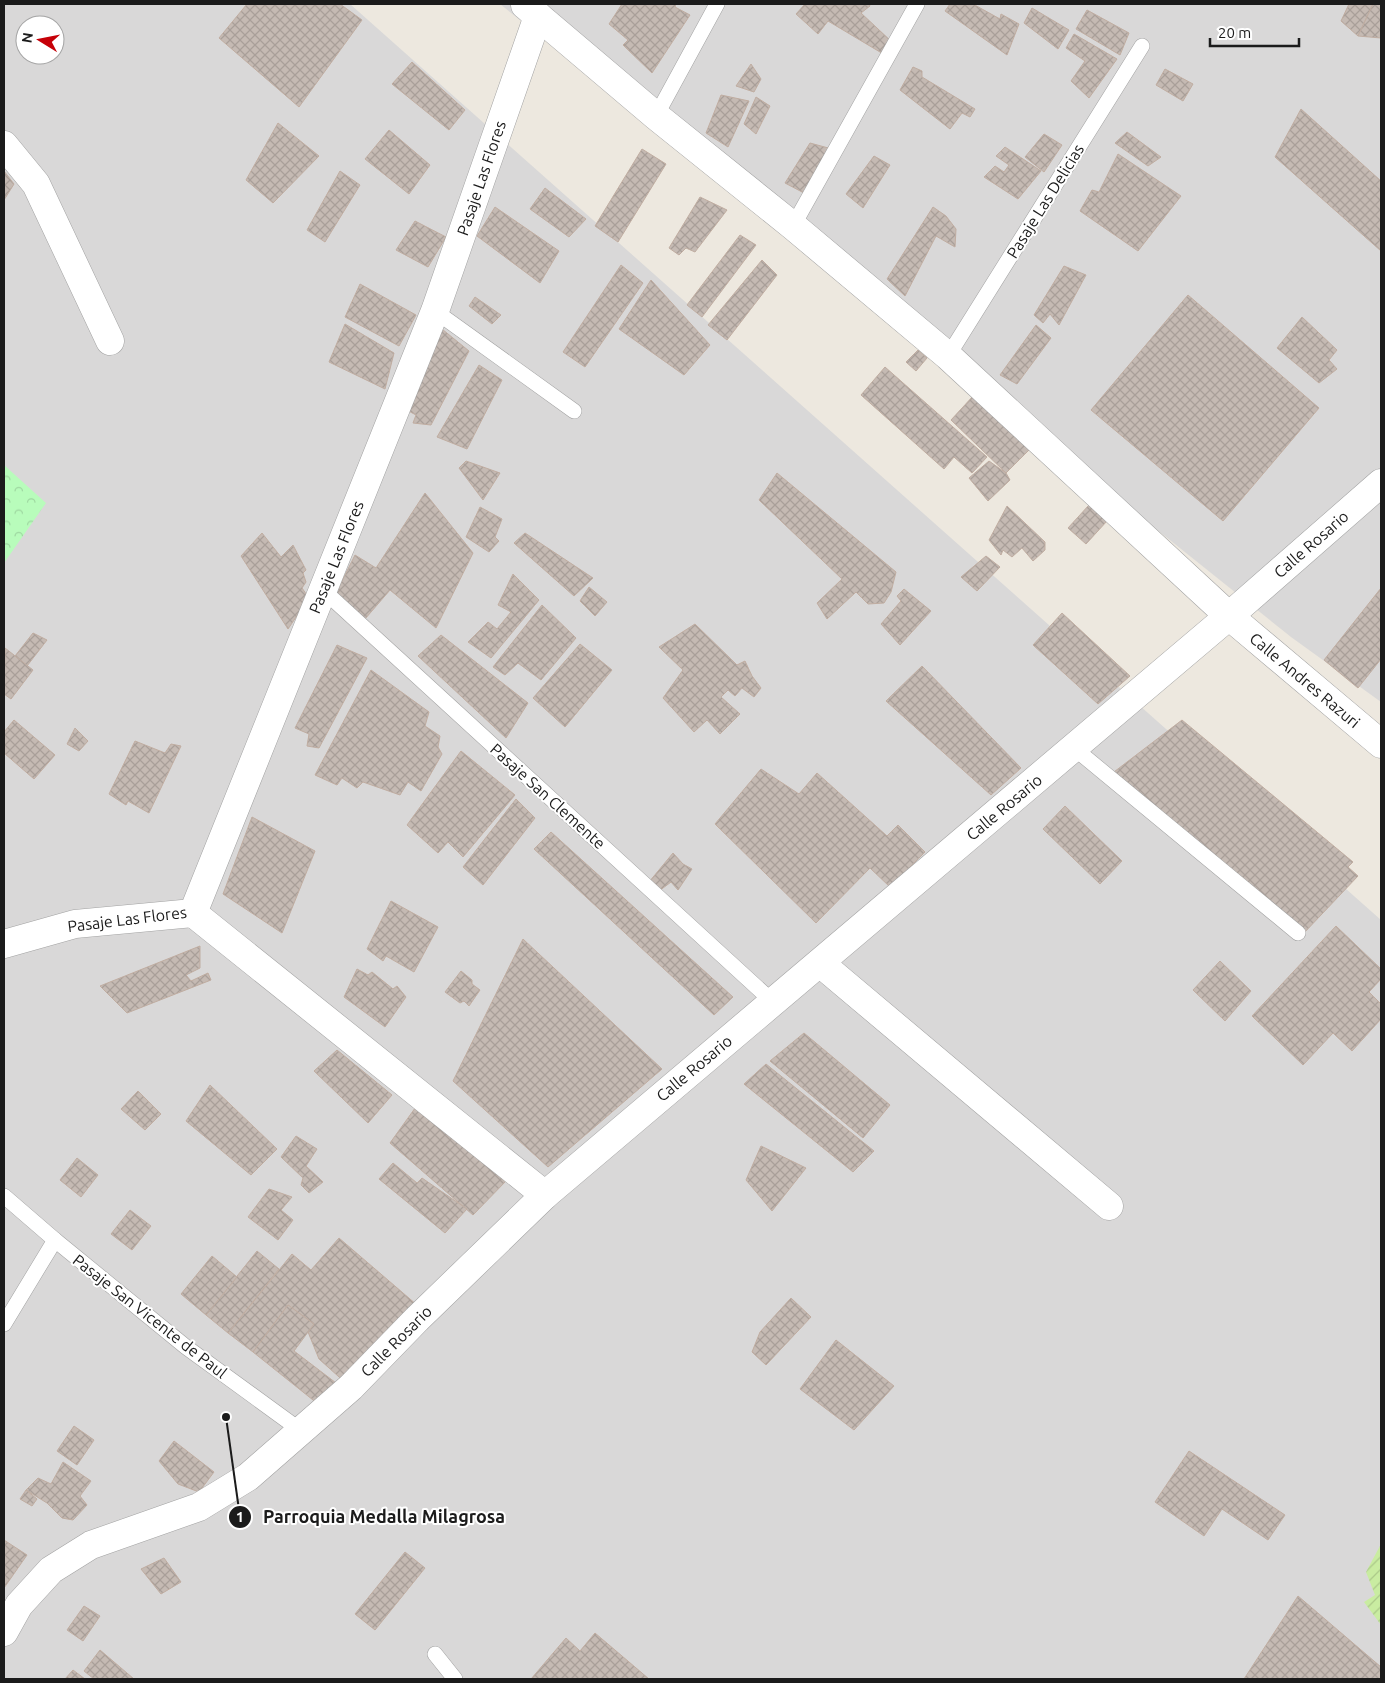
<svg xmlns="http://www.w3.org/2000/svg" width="1385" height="1683" font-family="Ubuntu,sans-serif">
  <defs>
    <pattern id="park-crowns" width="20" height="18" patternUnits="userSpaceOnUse" patternTransform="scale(1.25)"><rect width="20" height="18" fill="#b8fcbb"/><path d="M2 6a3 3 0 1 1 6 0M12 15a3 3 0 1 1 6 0" fill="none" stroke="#9ed7a0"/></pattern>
    <pattern id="garden-furrows" width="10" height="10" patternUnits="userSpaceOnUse" patternTransform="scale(1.25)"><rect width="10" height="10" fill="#c9eca1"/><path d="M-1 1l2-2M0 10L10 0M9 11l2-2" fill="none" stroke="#acca8a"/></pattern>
    <pattern id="building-cross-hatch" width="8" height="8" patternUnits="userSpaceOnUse" patternTransform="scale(1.25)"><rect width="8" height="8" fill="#c5bab3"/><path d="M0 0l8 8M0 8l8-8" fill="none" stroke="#a99f99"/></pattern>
  </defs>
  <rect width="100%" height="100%" fill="#ede8df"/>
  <g fill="#d9d8d8" fill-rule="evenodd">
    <path d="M4,4H350L1381,920V1679H4ZM25,25H55V55H25Z"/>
    <path d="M500,4H1381V702L1291,637Z"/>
  </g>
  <path fill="url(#park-crowns)" d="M4,465L46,503L4,563Z"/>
  <path fill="url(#garden-furrows)" d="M1381,1544V1625L1364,1602L1375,1595L1366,1572Z"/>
  <g fill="url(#building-cross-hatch)" stroke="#c0ada1">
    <path d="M247,4H340L362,20L299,107L219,38Z"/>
    <path d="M622,4H676L675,7L690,15L652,73L623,45L628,40L609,24Z"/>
    <path d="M805,4H869L870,6L861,13L893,43L885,55L828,21L818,34L796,14Z"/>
    <path d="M950,4H973L1000,19L1001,14L1019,24L1007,55L945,11Z"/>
    <path d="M1349,4H1373L1358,36L1341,21Z"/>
    <path d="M1373,4H1381V38L1358,36Z"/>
    <path d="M1032,8L1069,30L1058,49L1024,23Z"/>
    <path d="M1087,10L1129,33L1120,55L1076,29Z"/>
    <path d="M1074,34L1117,59L1089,98L1071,81L1085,61L1066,48Z"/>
    <path d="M412,62L465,110L449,130L392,84Z"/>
    <path d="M751,64L761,79L754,92L736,86Z"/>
    <path d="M913,67L922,71V77L975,109L970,117L962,113L950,129L900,90Z"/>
    <path d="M1165,69L1193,84L1183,101L1156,85Z"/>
    <path d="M721,95L749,101L728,147L706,133Z"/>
    <path d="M756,97L770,106L756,134L744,124Z"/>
    <path d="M1301,109L1381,181V251L1275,157Z"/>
    <path d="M278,123L319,156L273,203L246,180Z"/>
    <path d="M389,130L430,165L409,194L365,159Z"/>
    <path d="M1127,132L1161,157L1148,166L1115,143Z"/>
    <path d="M1044,134L1062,145L1044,172L1025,157Z"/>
    <path d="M810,143L832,149L804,193L785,183Z"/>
    <path d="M1005,147L1041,171L1018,199L984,177L995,166L1004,172L1009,165L996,156Z"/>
    <path d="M642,149L666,164L618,242L595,226Z"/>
    <path d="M1118,154L1181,196L1138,251L1080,211L1092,190L1099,192Z"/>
    <path d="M874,156L890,165L863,208L846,194Z"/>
    <path d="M4,171L14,184L4,200Z"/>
    <path d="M340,171L360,185L325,242L307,230Z"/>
    <path d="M545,188L586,219L569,237L530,209Z"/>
    <path d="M700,197L727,210L695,252L686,248L679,255L669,248Z"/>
    <path d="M495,207L559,251L540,283L477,236Z"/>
    <path d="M933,207L946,216L956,229L955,247L936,236L905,296L887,279Z"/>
    <path d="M415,221L446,237L428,267L396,250Z"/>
    <path d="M740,235L756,245L702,317L687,305Z"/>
    <path d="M762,260L777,275L727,340L708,325Z"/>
    <path d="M621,265L643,283L585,367L563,352Z"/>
    <path d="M1064,266L1086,275L1059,325L1050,314L1043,323L1034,315Z"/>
    <path d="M651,280L710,345L684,375L619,329Z"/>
    <path d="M360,284L416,315L399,346L345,317Z"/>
    <path d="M1188,295L1319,408L1223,521L1091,410Z"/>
    <path d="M475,297L501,315L492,324L469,306Z"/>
    <path d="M1302,317L1337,350L1329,360L1337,369L1319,383L1277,348Z"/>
    <path d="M345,324L394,353L385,389L329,362Z"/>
    <path d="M437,325L469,351L431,425L413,423L416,415L403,408Z"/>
    <path d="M1036,325L1051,338L1017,384L1000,375Z"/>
    <path d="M918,350L927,358L916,371L906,362Z"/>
    <path d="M479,365L502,380L467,449L437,437Z"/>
    <path d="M885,367L987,457L972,473L954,457L944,469L861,395Z"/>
    <path d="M974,395L1030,449L1006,473L951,420Z"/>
    <path d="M466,461L500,473L483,500L459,468Z"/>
    <path d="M989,461L1006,473L1010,480L988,501L969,478Z"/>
    <path d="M777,473L896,572L891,592L884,603L868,604L856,592L827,619L817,603L842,579L759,500Z"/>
    <path d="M425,493L473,553L436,628L390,590L365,619L336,593L355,555L376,568Z"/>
    <path d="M1089,505L1107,521L1086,544L1068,528Z"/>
    <path d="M1007,506L1045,542V550L1033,561L1022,548L1012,557L1003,550L1001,555L989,540Z"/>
    <path d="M480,507L502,519L495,537L499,541L489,552L466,537Z"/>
    <path d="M262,533L281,557L293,545L306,570L303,573L306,582L302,588L309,598L288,629L241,556Z"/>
    <path d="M525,533L593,578L574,596L514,543Z"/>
    <path d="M986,556L1000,567L977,591L961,577Z"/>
    <path d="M513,574L539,600L491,658L468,642L488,622L497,629L511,612L498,605Z"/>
    <path d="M589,587L607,602L595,616L580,601Z"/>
    <path d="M1381,588V659L1358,688L1324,660Z"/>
    <path d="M904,589L931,611L900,645L881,624L901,601L897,596Z"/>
    <path d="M542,605L576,638L541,680L518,663L505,675L493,667Z"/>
    <path d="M1062,613L1130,676L1098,704L1033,645Z"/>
    <path d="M695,624L737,665L745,661L752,676L761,688L754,697L742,688L735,696L728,690L721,697L740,714L720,734L707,720L694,732L663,698L683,670L659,647Z"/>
    <path d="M33,633L47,640L27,666L15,656Z"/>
    <path d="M441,635L528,703L506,738L418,656Z"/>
    <path d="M580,644L612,670L565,727L533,698Z"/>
    <path d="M337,645L367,658L319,748L307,746L309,734L295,728Z"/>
    <path d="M5,648L33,670L11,699L4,694Z"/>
    <path d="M922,666L1021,768L991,795L886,701Z"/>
    <path d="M371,670L429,712L425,726L440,736L438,747L442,754L421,791L408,782L400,795L363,782L357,788L342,778L337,785L315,775Z"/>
    <path d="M14,720L55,755L34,779L4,753V732Z"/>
    <path d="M1182,720L1353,862L1348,867L1358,876L1303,934L1110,775Z"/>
    <path d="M75,728L88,741L79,751L67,744Z"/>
    <path d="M135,741L165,753L171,744L181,746L149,813L128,801L126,805L109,794Z"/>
    <path d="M461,751L515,795L463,857L448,842L438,853L407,825Z"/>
    <path d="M761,769L799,794L817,773L887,836L898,825L925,852L890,887L870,868L816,923L715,824Z"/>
    <path d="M516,799L535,818L483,885L463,867Z"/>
    <path d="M1065,806L1122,861L1100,884L1043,829Z"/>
    <path d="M252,817L315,851L282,933L223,894Z"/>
    <path d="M551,832L733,997L714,1015L534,849Z"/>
    <path d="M673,853L683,864L692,869L678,890L671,882L659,891L649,882Z"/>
    <path d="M391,901L438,927L414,972L386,956L383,961L367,949Z"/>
    <path d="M1336,926L1381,969V979L1369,992L1381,1004V1019L1352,1051L1333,1033L1303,1065L1252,1016Z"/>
    <path d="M523,939L662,1069L548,1167L453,1081Z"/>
    <path d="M200,946V968L186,975L191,981L208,973L211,980L127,1013L100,986Z"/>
    <path d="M1220,961L1251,991L1225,1021L1193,990Z"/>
    <path d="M357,969L368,975L372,972L393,989L397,986L406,997L385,1027L344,997Z"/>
    <path d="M461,971L472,980V984L480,990L469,1006L464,1001L460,1003L445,992Z"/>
    <path d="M804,1033L890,1105L863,1138L770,1061Z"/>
    <path d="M337,1050L392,1095L368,1123L314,1071Z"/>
    <path d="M766,1064L874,1151L853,1172L744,1084Z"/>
    <path d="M210,1085L277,1149L251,1175L186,1121Z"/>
    <path d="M138,1091L161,1114L145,1130L121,1109Z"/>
    <path d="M418,1104L506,1181L473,1215L390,1143Z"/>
    <path d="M296,1136L317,1149L306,1166L323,1182L309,1193L301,1185L303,1178L281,1157Z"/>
    <path d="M761,1146L806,1168L772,1211L746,1180Z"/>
    <path d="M77,1158L98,1175L81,1197L60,1180Z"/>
    <path d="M393,1163L417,1183L422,1178L467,1209L445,1233L379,1179Z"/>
    <path d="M269,1189L292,1197L281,1210L293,1220L278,1240L248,1217Z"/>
    <path d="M130,1210L151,1226L132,1250L111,1234Z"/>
    <path d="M339,1238L417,1305L348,1385L319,1359L308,1332L314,1324L288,1305L253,1352L228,1333L292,1254L311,1270Z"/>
    <path d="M257,1251L279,1269L228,1333L206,1315Z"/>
    <path d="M212,1256L237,1277L206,1315L181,1294Z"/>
    <path d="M791,1298L811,1317L766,1365L752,1352L760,1332Z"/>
    <path d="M288,1305L314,1324L294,1351L340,1386L323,1408L253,1352Z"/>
    <path d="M836,1340L894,1386L854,1430L800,1389Z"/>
    <path d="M74,1426L94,1440L77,1465L57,1451Z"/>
    <path d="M174,1441L214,1472L199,1492L178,1484L159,1461Z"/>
    <path d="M1189,1451L1285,1515L1268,1540L1222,1509L1204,1536L1155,1502Z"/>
    <path d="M63,1462L91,1481L80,1496L87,1505L73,1520L62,1518L47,1503L26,1490L38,1478L51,1484Z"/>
    <path d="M26,1490L37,1499L32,1506L20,1499Z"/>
    <path d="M4,1540L27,1555L4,1588Z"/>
    <path d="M405,1552L425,1568L375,1630L355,1614Z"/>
    <path d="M164,1558L181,1582L161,1594L141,1569Z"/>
    <path d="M1298,1596L1381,1667V1679H1244Z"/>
    <path d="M84,1606L100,1616L83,1641L67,1630Z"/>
    <path d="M595,1633L649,1679H531L566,1638L580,1651Z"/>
    <path d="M100,1650L134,1679H94L84,1671Z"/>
    <path d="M73,1670L85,1679H65Z"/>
  </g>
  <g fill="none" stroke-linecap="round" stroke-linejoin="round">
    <g stroke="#a2a2a2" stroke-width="16">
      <g id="lane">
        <path d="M656,116L717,4"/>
        <path d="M793,226L917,4"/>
        <path d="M435,311L574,411"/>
        <path d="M948,356L1142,46"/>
        <path d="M323,590L773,1002"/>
        <path d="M1074,748L1298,933"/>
        <path d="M4,1196L55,1240L186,1347L300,1430"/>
        <path d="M4,1324L55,1240"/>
        <path d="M435,1654L455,1679"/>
      </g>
    </g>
    <g stroke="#a2a2a2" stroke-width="29">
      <g id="street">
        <path d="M525,5L656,116L793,226L948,356L1229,616L1381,744"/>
        <path d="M4,145L36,184L110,341"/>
        <path d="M193,913L545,1195"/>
        <path d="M4,944L75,924L193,913L435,311L538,16"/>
        <path d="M820,963L1109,1206"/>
        <path d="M4,1632L19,1605L51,1570L91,1545L199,1507L248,1477L351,1387L417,1319L545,1195L1229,616L1381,483"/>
      </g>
    </g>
    <use href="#lane" stroke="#fff" stroke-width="15"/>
    <use href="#street" stroke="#fff" stroke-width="28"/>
  </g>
  <g text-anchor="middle" stroke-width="4" stroke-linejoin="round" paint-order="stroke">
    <g font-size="16" fill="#1b1b1b" stroke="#fff">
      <text transform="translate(481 178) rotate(-71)" y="6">Pasaje Las Flores</text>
      <text transform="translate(1045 201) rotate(-58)" y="6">Pasaje Las Delicias</text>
      <text transform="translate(1311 544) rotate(-41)" y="6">Calle Rosario</text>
      <text transform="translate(336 557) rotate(-68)" y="6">Pasaje Las Flores</text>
      <text transform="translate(1305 680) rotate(40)" y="6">Calle Andres Razuri</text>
      <text transform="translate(548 796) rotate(42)" y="6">Pasaje San Clemente</text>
      <text transform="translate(1004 807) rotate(-40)" y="6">Calle Rosario</text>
      <text transform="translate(127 919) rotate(-7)" y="6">Pasaje Las Flores</text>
      <text transform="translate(694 1068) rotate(-40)" y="6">Calle Rosario</text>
      <text transform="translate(150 1316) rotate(38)" y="6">Pasaje San Vicente de Paul</text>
      <text transform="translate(396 1341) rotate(-45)" y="6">Calle Rosario</text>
    </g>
  </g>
  <path fill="none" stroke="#1b1b1b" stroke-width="2" d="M226 1417L240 1517"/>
  <g fill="#1b1b1b" stroke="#fff" stroke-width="2">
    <circle cx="226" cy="1417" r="5"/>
    <circle cx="240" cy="1517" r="12"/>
  </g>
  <g font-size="15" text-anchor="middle" font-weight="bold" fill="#fff">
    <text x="240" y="1522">1</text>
  </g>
  <g font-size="18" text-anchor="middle" font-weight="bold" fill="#1b1b1b" stroke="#fff" stroke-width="4" stroke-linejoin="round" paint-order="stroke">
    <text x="384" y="1523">Parroquia Medalla Milagrosa</text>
  </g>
  <rect width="1385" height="1683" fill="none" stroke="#1b1b1b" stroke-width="10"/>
  <g transform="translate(40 40) rotate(280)"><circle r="24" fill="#ffffff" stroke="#a4a4a4"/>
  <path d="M0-4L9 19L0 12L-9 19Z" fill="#c60008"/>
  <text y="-8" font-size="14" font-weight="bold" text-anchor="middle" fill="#1b1b1b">N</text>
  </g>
  <path d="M1210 38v8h89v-8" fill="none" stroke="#1b1b1b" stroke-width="2.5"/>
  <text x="1218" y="38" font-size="15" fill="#1b1b1b" stroke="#ffffff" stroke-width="4" paint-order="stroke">20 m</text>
</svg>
